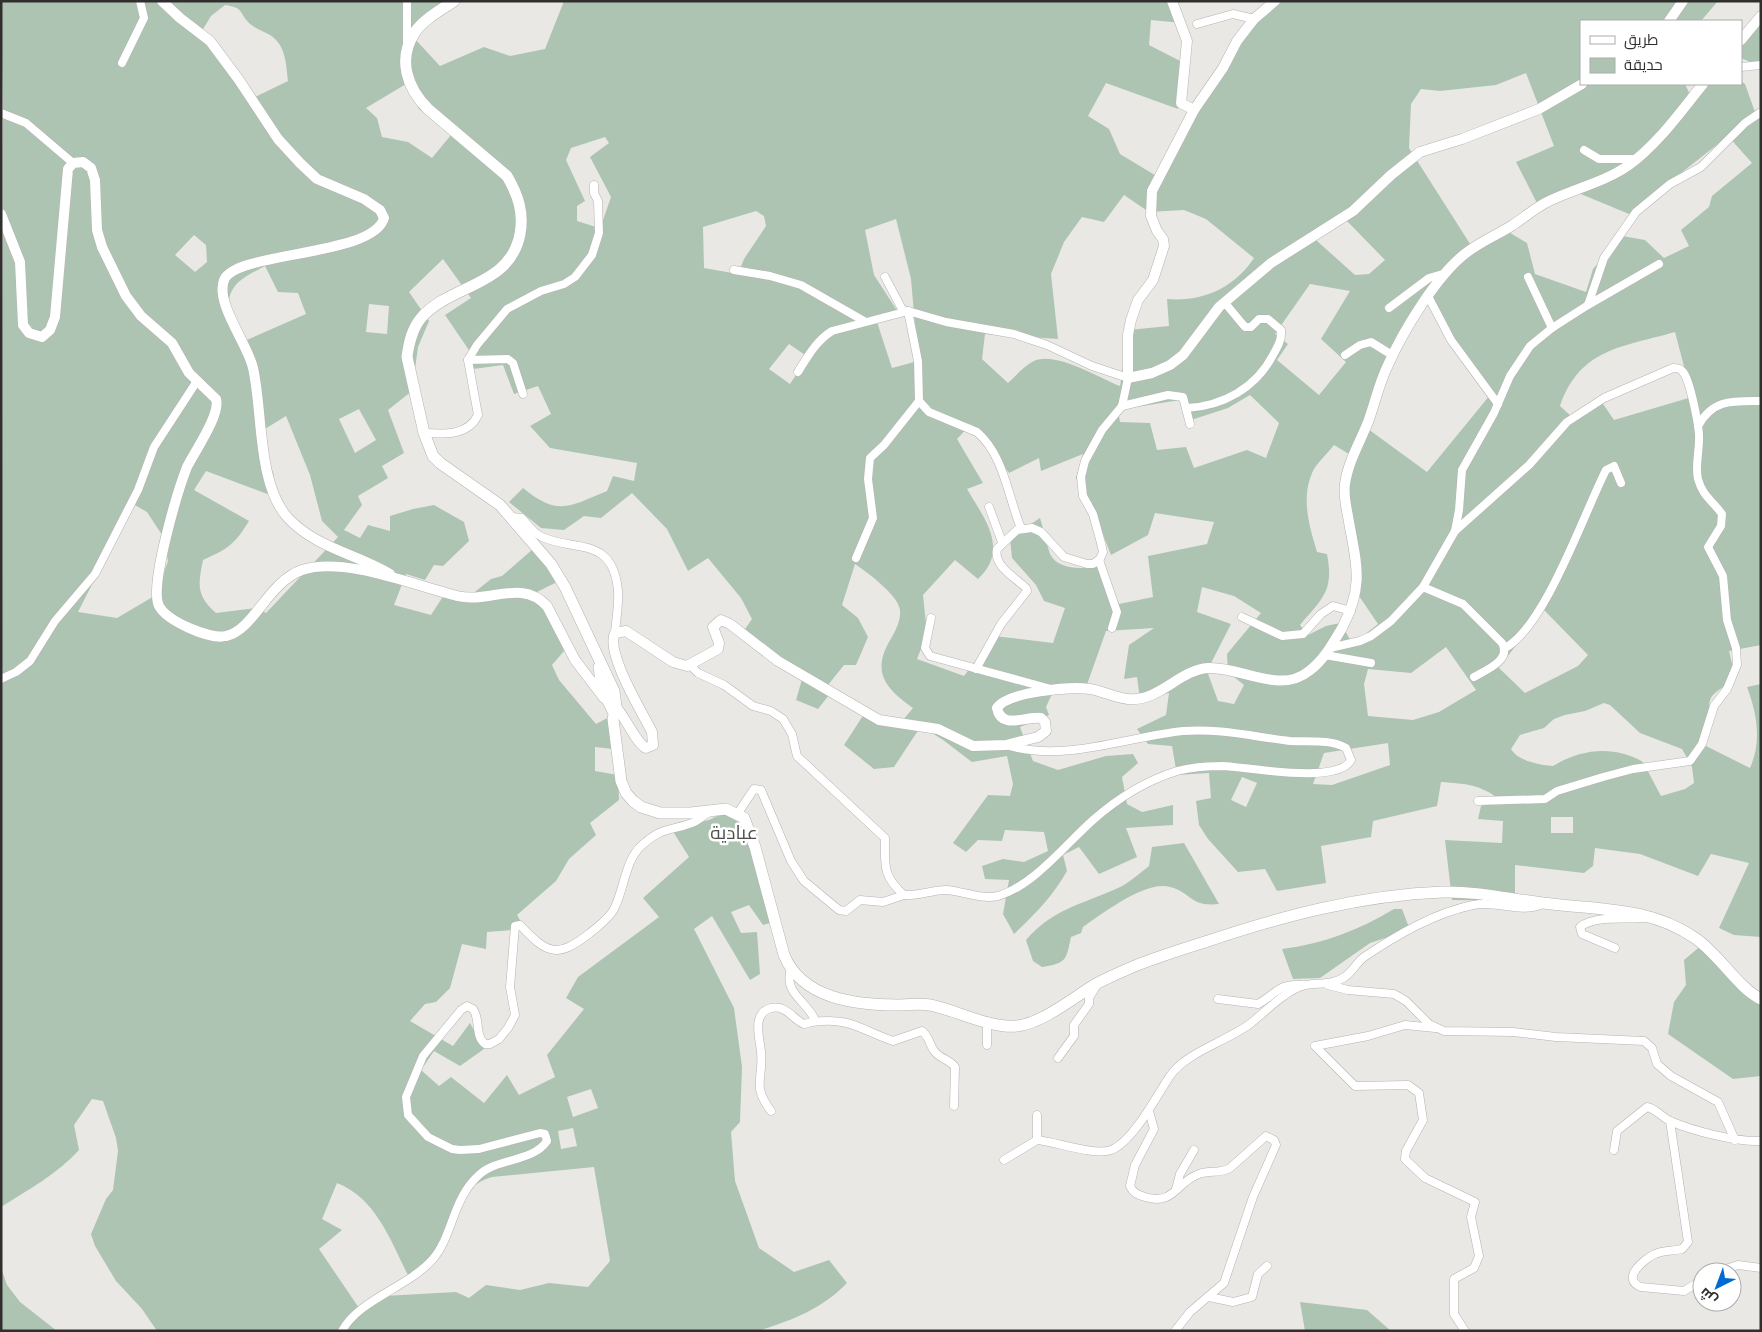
<svg xmlns="http://www.w3.org/2000/svg" width="1762" height="1332" font-family="'Exo 2',Cairo,sans-serif">
  <rect width="100%" height="100%" fill="#eae8e5"/>
  <g fill="#adc4b2" fill-rule="evenodd">
    <path d="M1,1H461L439,15L414,38L440,66L484,47L510,56L545,49L564,1H1172L1182,23L1151,20L1149,45L1184,63L1178,109L1106,83L1088,116L1109,129L1120,154L1158,177L1248,30L1277,1H1718L1701,21H1581V84H1685L1692,99L1706,84H1741V81L1745,84L1755,112L1761,109V645L1729,651L1733,668L1729,684C1702,698 1711,703 1710,726C1709,733 1707,740 1706,746L1750,768C1762,741 1757,714 1747,687L1761,684V937L1734,935L1719,928L1749,863L1711,854L1698,876L1640,854L1595,848L1593,866L1584,873L1515,865V901L1452,900L1445,840L1502,843L1503,821L1478,819L1481,806L1500,800C1480,784 1466,784 1441,782L1437,806L1373,821L1371,837L1321,846L1326,883L1277,891L1265,869L1238,872L1208,839L1199,825L1196,801L1211,798L1209,773L1177,775L1172,746L1148,744L1137,729L1166,715L1169,693L1140,700L1137,677L1124,679L1129,645L1154,628L1106,631L1084,693L1052,694L1046,707L1049,715L1020,727L1033,761L1058,770L1106,756L1133,754L1138,763L1122,777L1127,804L1142,812L1173,805V825L1126,828L1137,857L1099,874L1079,847L1063,855L1067,871C1053,896 1035,914 1014,934L1003,914L1009,880L985,879L982,866L1003,859L1024,862L1048,851L1044,832L1005,830L1002,841L978,840L966,852L953,843L988,795L1010,796L1013,784L1007,756L972,762L943,740L921,726L894,767L874,769L844,745L864,714L898,726L913,708C888,690 871,674 889,642C895,632 901,621 900,610C898,595 867,572 855,564L842,605L858,618L868,637L856,665H844L824,690L829,695L818,709L796,700L803,676L741,635L752,619L741,598L708,558L688,571L667,529L632,493L601,518L584,516L564,530L541,528L509,502L523,488C558,517 570,506 607,491L613,476L634,481L637,463L550,448L530,426L551,414L538,386L514,394L503,365L466,370L475,359L445,315L471,298L443,259L409,292L429,321L418,347L412,391L388,410L404,453L382,466L388,478L358,496L362,505L344,530L360,538L368,525L390,531V516L413,509L434,505L464,522L469,541L443,566L434,565L425,580L406,574L394,605L431,615L442,598L471,595L491,579L502,576L533,549L557,582L537,592L555,622L564,651L552,665L559,680L596,724L613,715L621,750L595,747V771L618,775L619,800L590,823L596,835L569,859L556,881L517,915L525,929L487,932L486,949L462,944L450,988L436,1002L425,1004L410,1021L453,1046L470,1023L484,1049L460,1066L434,1051L421,1070L439,1086L451,1077L484,1103L507,1075L519,1095L555,1077L547,1055L584,1009L566,998L578,977L659,917L643,898L689,857L672,830L709,820L721,814L739,816L776,921L763,925L749,905L731,912L741,933L757,932L760,974L750,980L712,916L694,929L734,1008L742,1067L740,1122L731,1132L735,1181L759,1248L794,1272L829,1260L847,1283C822,1309 791,1321 757,1331H157L142,1309L116,1281L95,1246L91,1234L106,1199L113,1190L118,1151L116,1138L103,1101L92,1099L74,1125L79,1150C56,1175 29,1189 1,1207L3,107ZM225,5C244,8 238,11 249,23C254,28 263,31 270,35C286,45 286,64 288,81L253,98L200,34L211,16ZM1526,73L1554,146L1516,162L1537,203L1576,192L1629,214L1728,136L1752,163L1712,196L1709,207L1681,230L1689,246L1664,258L1645,240L1622,236L1593,269L1586,292L1535,274L1527,243L1507,231L1472,247L1409,148L1411,104L1421,89L1440,91L1496,85ZM406,84L419,109L451,135L432,158L408,142L382,137L377,118L366,108ZM605,137L609,143L590,157L611,197L603,220L596,227L577,221V206L585,201L566,160L571,148ZM1124,195L1149,212L1184,210L1206,219L1254,258C1234,288 1203,302 1167,299L1169,326L1129,330L1120,386C1099,378 1053,349 1032,362C1023,367 1016,376 1008,383L982,359L985,334L1058,339L1051,274L1064,242L1082,217L1104,222ZM756,211L764,216L766,226L744,259L738,274L704,268L703,227ZM896,219L911,279L918,361L892,368L877,322L898,312L874,275L865,230ZM1346,220L1385,260L1369,274L1355,275L1316,240ZM194,235L206,245L207,262L195,272L175,255ZM265,266L278,292L298,293L306,314L242,342L229,300C232,281 249,275 265,266ZM1310,284L1350,291L1321,339L1346,362L1319,395L1277,360L1288,344L1275,334ZM1430,293L1466,362L1490,395L1427,472L1368,429L1404,330ZM369,304L389,306L387,334L366,332ZM1675,332L1692,397L1614,420L1599,398L1572,417L1560,406C1580,348 1623,347 1675,332ZM789,344L808,357L790,384L769,369ZM1250,395L1279,423L1266,458L1247,450L1194,468L1186,447L1157,450L1150,423L1120,422L1118,410L1180,400L1188,421L1228,408ZM359,409L376,440L355,453L339,419ZM286,416L310,475L322,521L338,537L266,613L257,608L216,613C196,595 198,585 203,560C228,549 235,544 249,521L194,490L206,471L273,496L274,476L260,432ZM971,424L1009,473L1039,458L1041,471L1083,454L1076,478L1094,511L1111,555L1148,535L1155,513L1214,522L1207,544L1148,556L1153,597L1119,604L1102,564C1088,570 1058,571 1050,554C1046,543 1044,530 1040,518L1010,538L1012,558L1036,585L1044,601L1065,608L1053,643L994,636L964,676L917,659L927,634L923,595L955,560L978,579C1010,549 984,518 967,489L983,483L957,439ZM1334,445L1354,457L1346,497L1359,596L1378,624L1353,644L1340,623L1326,626L1308,635L1300,625C1323,598 1334,591 1327,554L1317,552C1309,525 1300,496 1314,469C1319,461 1328,453 1334,445ZM133,504L147,512L164,538L168,561L156,595L117,618L78,612ZM1202,587L1234,596L1261,613L1227,654L1228,672L1244,685L1234,704L1218,701L1207,671L1231,624L1197,612ZM1543,609L1588,655L1578,666L1525,693L1499,668ZM1446,647L1476,690L1439,712L1413,720L1368,716L1364,684L1368,669L1411,673ZM1604,703L1610,705L1640,733L1682,749L1692,767L1694,783L1685,789L1661,796L1643,762C1614,745 1581,749 1553,766C1539,765 1518,761 1511,749L1520,735L1544,728L1554,719L1565,715L1585,711ZM1388,743L1390,765L1332,785L1313,784L1324,753ZM1242,777L1257,783L1246,807L1231,800ZM1551,817H1573V833H1551ZM591,1089L598,1108L573,1117L567,1097ZM573,1128L577,1146L561,1149L558,1131ZM594,1167L610,1261L588,1287L549,1283L520,1290L486,1285L469,1298L456,1292L384,1296L361,1311L319,1249L342,1230L322,1219L337,1183C378,1199 392,1245 411,1281C421,1269 433,1258 441,1245C457,1219 458,1186 492,1177Z"/>
    <path d="M1761,16V64L1757,65L1741,58V48Z"/>
    <path d="M1184,843L1219,904C1189,907 1193,893 1170,887C1146,880 1102,914 1083,927L1081,933L1071,937C1066,960 1067,963 1042,967L1033,961L1026,940C1054,908 1081,905 1118,888C1129,883 1140,873 1149,866L1152,847Z"/>
    <path d="M1394,909H1402L1410,930L1370,943L1320,978L1293,979L1282,949C1323,944 1359,930 1394,909Z"/>
    <path d="M1703,944L1761,1001V1076L1733,1079L1668,1034L1674,1002L1686,985L1684,960Z"/>
    <path d="M1,1268L7,1285L20,1302L57,1331H1Z"/>
    <path d="M1300,1302L1367,1310L1391,1331H1305Z"/>
  </g>
  <g fill="none" stroke-linecap="round" stroke-linejoin="round">
    <g stroke="#b5b3b1" stroke-width="9">
      <g id="minor">
        <path d="M1197,24L1233,14L1254,19"/>
        <path d="M407,45V1"/>
        <path d="M122,63L144,18L140,1"/>
        <path d="M1741,67L1761,65"/>
        <path d="M1,113L26,123L73,163"/>
        <path d="M1584,150L1599,159H1637"/>
        <path d="M734,270L770,276L801,285L864,321"/>
        <path d="M885,277L903,311"/>
        <path d="M1528,277L1552,328"/>
        <path d="M1428,296L1451,340L1498,404"/>
        <path d="M1588,305L1604,258L1636,212L1670,184L1701,167L1745,123L1761,112"/>
        <path d="M1389,308L1429,278L1446,273"/>
        <path d="M908,311L918,361L919,401L929,412L977,432C1004,455 1008,497 1021,528"/>
        <path d="M1345,355L1360,345L1371,342L1392,355"/>
        <path d="M468,360L477,345L507,309L541,291L564,284L575,277L592,255L599,233L598,201L594,193V185"/>
        <path d="M798,372C808,356 816,341 832,331L908,311L946,322L1014,334L1047,345L1092,366L1128,378L1122,406L1102,430L1085,461L1081,477L1083,496L1093,514L1101,543L1103,552L1100,559L1093,564H1087L1064,557L1041,532L1032,528L1017,530L997,549C993,566 1015,577 1026,588L1027,591L1001,624L976,669"/>
        <path d="M1122,406L1168,395L1183,397L1190,424"/>
        <path d="M1187,408C1223,406 1256,388 1273,355C1278,346 1282,339 1281,330L1268,319H1259L1251,327H1245L1225,303"/>
        <path d="M1698,426C1713,399 1732,401 1761,401"/>
        <path d="M424,433C444,434 468,436 478,415L468,360L508,359L513,363L523,394"/>
        <path d="M989,507L1002,542"/>
        <path d="M512,517L522,518C528,525 533,533 542,537C576,552 613,536 618,591C619,605 616,620 615,633"/>
        <path d="M1455,531L1529,465L1567,422L1604,398L1673,368C1677,368 1680,368 1683,372C1690,380 1700,429 1699,440C1699,453 1695,466 1698,479C1703,497 1712,500 1722,514L1721,526L1708,547L1723,576L1727,620L1736,648L1737,665L1727,689L1714,706L1702,744L1690,761L1633,769L1603,777L1557,791L1545,799L1478,801"/>
        <path d="M856,558L873,518L868,479L870,458L884,445L919,401"/>
        <path d="M1099,560L1117,612L1112,628"/>
        <path d="M1423,587L1463,604L1502,643C1512,660 1486,670 1474,677"/>
        <path d="M1242,617L1282,636L1303,634L1321,614L1333,606L1351,611"/>
        <path d="M931,618L925,648L930,656L1051,689"/>
        <path d="M1330,648L1360,641L1371,636L1391,621L1423,587L1455,531L1459,510L1462,470L1494,413L1510,376L1530,346L1552,328L1588,305L1659,264"/>
        <path d="M1505,648C1545,627 1584,513 1606,470L1614,466L1621,483"/>
        <path d="M1325,655L1371,663"/>
        <path d="M690,665L698,673L724,685L753,706L771,711L783,719L792,734L797,756L885,838C885,864 882,876 904,895C918,896 932,890 946,890C963,891 981,900 998,896C1033,886 1066,844 1093,820C1118,798 1145,781 1177,771C1192,767 1208,766 1223,766C1247,767 1338,785 1351,760L1346,748C1330,739 1308,742 1290,741C1255,737 1219,728 1183,731C1125,737 1064,763 1006,745"/>
        <path d="M1,679L16,672L30,661L55,621L95,574L138,490L154,447L197,381"/>
        <path d="M738,813L754,789L761,790L791,861L804,881L839,910L846,911L860,900L883,902L904,895"/>
        <path d="M1615,948L1582,934L1580,927C1596,915 1624,920 1643,918"/>
        <path d="M1328,985L1348,990L1394,994L1406,1001L1429,1024L1444,1031L1513,1032L1556,1037L1644,1041L1652,1048L1657,1064L1671,1076L1718,1102L1735,1140"/>
        <path d="M1218,999L1258,1004C1276,994 1279,983 1302,985"/>
        <path d="M812,1022C850,1017 859,1029 893,1041L922,1031C930,1037 929,1045 935,1052C941,1059 950,1060 955,1067L954,1106"/>
        <path d="M1435,1028L1405,1025L1368,1036L1315,1046L1355,1086L1408,1085L1419,1093L1423,1120L1406,1151L1405,1159L1425,1178L1475,1202L1471,1217L1479,1256L1474,1268L1454,1279V1314L1465,1331"/>
        <path d="M987,1045V1021"/>
        <path d="M1058,1058L1074,1036V1025L1089,1004V998L1097,985"/>
        <path d="M771,1111C751,1085 764,1078 761,1052C760,1039 751,1013 771,1008C787,1005 792,1019 804,1024L812,1022L814,1018C805,1000 783,992 791,969"/>
        <path d="M1149,1111L1154,1129L1135,1165L1130,1186C1133,1193 1138,1195 1145,1197C1174,1206 1176,1182 1199,1174C1210,1170 1220,1174 1230,1168L1266,1136L1274,1140L1276,1145L1253,1197L1224,1283L1190,1312L1175,1331"/>
        <path d="M1670,1121L1688,1242L1682,1249C1674,1251 1663,1250 1655,1254C1644,1259 1620,1279 1641,1287L1684,1291L1702,1280"/>
        <path d="M1037,1140V1115"/>
        <path d="M1614,1150L1617,1131L1647,1107C1656,1109 1662,1117 1670,1121C1693,1131 1736,1142 1761,1141"/>
        <path d="M1004,1160L1037,1140C1057,1142 1093,1156 1111,1150C1133,1142 1157,1095 1170,1076C1186,1052 1228,1041 1251,1023C1265,1012 1278,998 1293,990C1310,979 1329,989 1346,976C1353,971 1357,962 1364,957C1397,935 1434,913 1473,905C1495,900 1519,913 1540,905"/>
        <path d="M1176,1189L1180,1174L1194,1150"/>
        <path d="M1716,1272L1738,1265L1761,1268"/>
        <path d="M1209,1297L1233,1302L1252,1297L1258,1274L1267,1266"/>
        <path d="M342,1331C358,1300 408,1287 432,1260C453,1237 452,1198 480,1174C498,1158 533,1162 547,1141L545,1134L540,1133L479,1149L460,1150L452,1149L428,1137L408,1115L406,1097L423,1056L461,1010L467,1006L473,1009C481,1020 474,1035 485,1044H490L499,1039L508,1028L515,1015L510,987L515,926L520,925C547,954 557,959 590,933C598,926 609,919 614,909C624,890 625,861 641,846C663,826 668,832 692,823C698,821 703,816 708,813"/>
      </g>
    </g>
    <g stroke="#b5b3b1" stroke-width="11">
      <g id="tertiary">
        <path d="M162,1L180,18L210,41L239,80L278,139L300,163L317,179L364,199L380,210L384,218C373,257 236,251 224,280C215,304 248,344 253,368C263,412 257,484 288,518C316,548 357,554 390,574"/>
        <path d="M1172,1L1187,41L1181,103L1194,110"/>
        <path d="M1275,1L1254,19L1237,41L1223,68L1194,110L1152,191L1151,216L1157,231L1163,239L1164,246L1153,280L1138,300L1131,320L1128,335V378L1152,373L1170,365L1183,355L1219,307L1271,263L1353,211L1391,175L1420,152L1462,139L1539,109L1582,84"/>
        <path d="M1669,21L1683,1"/>
        <path d="M1741,40L1761,16"/>
        <path d="M1,214L20,262L23,325L29,333L42,337L50,330L55,317L68,169L73,163L83,162L91,168L95,180L97,230L102,247L126,296L141,316L172,343L189,373L216,399C221,414 195,451 187,467C178,490 149,586 159,606C167,621 210,640 226,636C254,630 268,582 302,570C344,556 416,586 457,596C489,604 521,578 547,606L575,660L604,698"/>
        <path d="M616,707C625,717 637,744 646,748L653,745L652,732C642,712 605,652 615,633L626,631L673,662L687,666L718,649L719,643L713,627L721,620L730,624L778,661L879,720L938,729L973,746L1006,745L1038,737L1046,731L1045,722L1041,718C1026,716 1001,730 997,708C1007,692 1071,686 1090,689C1103,691 1115,698 1128,699C1159,702 1179,670 1208,668C1240,666 1280,695 1309,671C1324,660 1333,643 1342,628C1364,586 1357,566 1349,522C1347,509 1343,496 1345,484C1348,462 1360,442 1368,422C1375,403 1379,383 1388,365C1403,331 1437,275 1466,253C1480,242 1497,235 1513,225C1525,217 1536,207 1549,201C1576,188 1605,182 1629,165C1658,144 1681,111 1703,84"/>
      </g>
    </g>
    <g stroke="#b5b3b1" stroke-width="12">
      <g id="secondary">
        <path d="M454,1C441,10 424,19 415,32C397,59 407,88 428,109L507,176C518,195 524,212 520,234C510,287 450,284 421,318C412,329 409,342 407,357L424,433L433,456L440,463L500,505L551,564L565,587L614,691L616,707L613,719L621,781L626,793L633,801L641,807L660,813H691L726,809L744,818L755,847L784,955C802,999 856,1005 898,1005C909,1005 920,1003 930,1005C956,1010 991,1029 1017,1026C1043,1023 1074,997 1096,984C1107,978 1119,973 1130,968C1154,958 1180,950 1205,942C1282,916 1361,895 1443,892C1476,891 1509,899 1543,903C1596,910 1649,906 1695,938C1719,954 1738,988 1761,999"/>
        <path d="M599,667L602,689L614,713"/>
      </g>
    </g>
    <use href="#minor" stroke="#fff" stroke-width="8"/>
    <use href="#tertiary" stroke="#fff" stroke-width="10"/>
    <use href="#secondary" stroke="#fff" stroke-width="11"/>
  </g>
  <g text-anchor="middle" stroke-width="5" stroke-linejoin="round" paint-order="stroke">
    <g font-size="19" fill="#514f4d" stroke="#fff">
      <text x="734" y="839">عبادية</text>
    </g>
  </g>
  <rect width="1762" height="1332" fill="none" stroke="#302f2e" stroke-width="5"/>
  <rect x="1580" y="20" width="162" height="65" fill="#ffffff" stroke="#acacab"/>
  <rect x="1590" y="36" width="25" height="8" fill="#ffffff" stroke="#acacab"/>
  <text x="1624" y="45" font-size="15" fill="#302f2e">طريق</text>
  <rect x="1590" y="58" width="25" height="15" fill="#adc4b2" stroke="#acacab"/>
  <text x="1624" y="70" font-size="15" fill="#302f2e">حديقة</text>
  <g transform="translate(1717 1287) rotate(222)"><circle r="24" fill="#ffffff" stroke="#acacab"/>
  <path d="M0-4L9 19L0 12L-9 19Z" fill="#006cd3"/>
  <text y="-8" font-size="14" font-weight="bold" text-anchor="middle" fill="#302f2e">ش</text>
  </g>
</svg>
